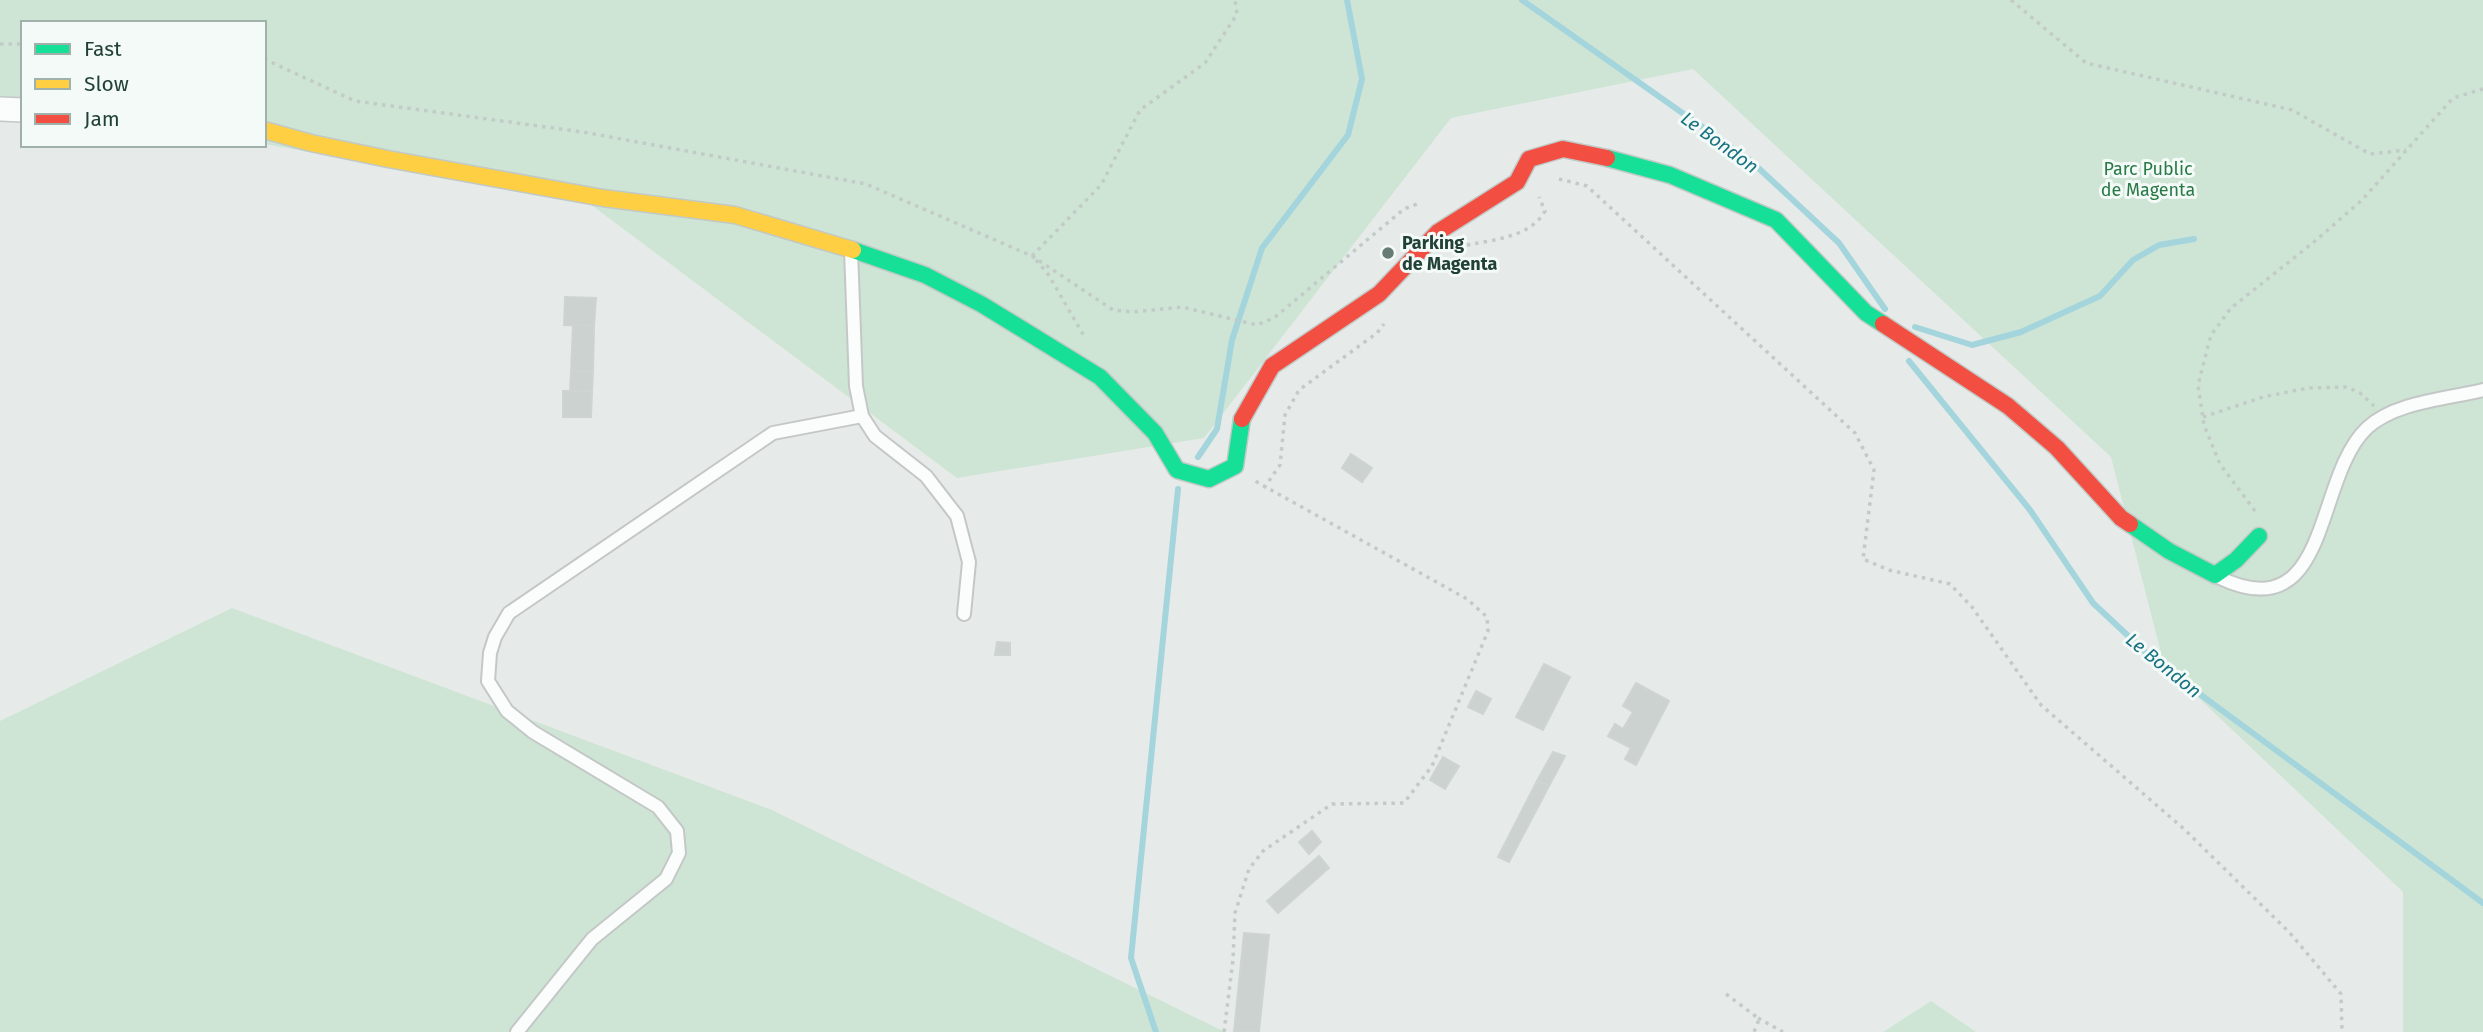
<svg xmlns="http://www.w3.org/2000/svg" width="2483" height="1032" font-family="'Fira Sans',sans-serif">
  <rect width="100%" height="100%" fill="#e6ebe9"/>
  <g fill="#cee5d5">
    <path d="M0,0H2483V1032H2403V892L2164,665L2111,457L1693,69L1451,118L1204,438L957,478L586,201L264,144V23H23V101L0,97Z"/>
    <path d="M232,608L772,810L1225,1032H0V721Z"/>
    <path d="M1931,1001L1976,1032H1883Z"/>
  </g>
  <g fill="none" stroke-linecap="round" stroke-linejoin="round">
    <g stroke="#a4d5dc" stroke-width="6">
      <path d="M1522,0L1752,162L1839,243L1885,309"/>
      <path d="M1915,327L1972,345L2021,332L2100,296L2133,260L2159,245L2194,239"/>
      <path d="M1909,361L2030,510L2093,603L2155,661L2483,903"/>
      <path d="M1198,457L1217,429L1232,340L1262,248L1348,135L1362,79L1347,0"/>
      <path d="M1156,1032L1131,958L1178,489"/>
    </g>
  </g>
  <g fill="#ccd2d0" stroke="#ced4d2" stroke-width="2">
    <path d="M565,297L596,298L594,326L564,325Z"/>
    <path d="M573,325L594,326L593,371H571Z"/>
    <path d="M571,371H593L592,391H570Z"/>
    <path d="M563,391H592L591,417H563Z"/>
    <path d="M1351,454L1372,468L1362,482L1342,468Z"/>
    <path d="M997,642L1010,643V655H995Z"/>
    <path d="M1544,664L1570,677L1543,730L1516,717Z"/>
    <path d="M1636,683L1669,701L1636,765L1625,759L1631,748L1608,736L1615,724L1623,729L1633,712L1623,706Z"/>
    <path d="M1476,691L1491,699L1483,714L1468,707Z"/>
    <path d="M1553,752L1565,756L1549,786L1537,781Z"/>
    <path d="M1443,757L1459,766L1445,789L1430,780Z"/>
    <path d="M1537,781L1549,786L1509,862L1498,857Z"/>
    <path d="M1312,831L1321,842L1309,854L1299,842Z"/>
    <path d="M1319,856L1329,868L1278,913L1267,901Z"/>
    <path d="M1244,933L1269,935L1259,1032H1234Z"/>
  </g>
  <g fill="none" stroke-linecap="round" stroke-linejoin="round">
    <g stroke="#c3c8c6" stroke-width="16">
      <g id="lane">
        <path d="M851,250L856,386L862,416L875,436L926,476L957,516L969,562L964,614"/>
        <path d="M2218,577C2332,632 2313,479 2367,428C2395,402 2446,399 2483,390"/>
        <path d="M517,1032L592,939L666,879L679,853L677,831L658,807L533,732L507,711L488,681L490,653L495,637L509,613L773,433L862,416"/>
      </g>
    </g>
    <g stroke="#c3c8c6" stroke-width="26">
      <path id="street" d="M0,109L23,110"/>
    </g>
    <g stroke="#c1c9c6" stroke-width="19">
      <g id="fast">
        <path d="M1607,158L1670,175L1776,220L1866,313L1883,324"/>
        <path d="M853,250L925,275L981,304L1100,377L1155,433L1177,470L1209,479L1235,466L1242,419"/>
        <path d="M2130,524L2169,551L2215,575L2236,560L2259,536"/>
      </g>
    </g>
    <g stroke="#c1c9c6" stroke-width="19">
      <path id="slow" d="M264,130L311,143L388,159L603,198L735,215L853,250"/>
    </g>
    <g stroke="#c1c9c6" stroke-width="19">
      <g id="jam">
        <path d="M1883,324L2008,406L2057,448L2121,518L2130,524"/>
        <path d="M1242,419L1272,366L1379,294L1438,232L1517,182L1529,159L1563,149L1607,158"/>
      </g>
    </g>
    <g stroke="#c2cbc7" stroke-width="3.5" stroke-dasharray="3.5 5" stroke-linecap="butt">
      <path d="M2011,0L2086,63L2292,110L2370,154L2406,150"/>
      <path d="M0,44H23"/>
      <path d="M264,59L355,101L583,132L866,184L1032,256L1101,185L1140,110L1205,63L1237,14L1235,0"/>
      <path d="M1559,179L1587,186L1855,433L1874,470L1863,559L1889,570L1950,584L1972,607L2041,705L2184,829L2290,933L2341,994L2342,1032"/>
      <path d="M1467,245C1494,240 1532,236 1545,211L1539,197"/>
      <path d="M1032,256L1113,310L1133,312L1182,307L1257,325L1274,318L1404,209L1417,204"/>
      <path d="M1036,260L1048,274L1084,336"/>
      <path d="M2203,417L2263,397L2308,388L2347,387L2360,393L2374,406"/>
      <path d="M1264,488L1280,465L1285,415L1299,390L1377,333L1384,324"/>
      <path d="M2255,511L2220,464L2204,425L2198,385L2211,335L2231,308L2314,242L2362,200L2453,98L2483,89"/>
      <path d="M1726,994L1758,1018V1022L1754,1032"/>
      <path d="M1758,1018L1783,1032"/>
      <path d="M1224,1032L1233,960L1235,913L1249,869L1263,851L1332,804L1404,803L1432,766L1488,631L1487,617L1467,599L1255,481"/>
    </g>
    <use href="#lane" stroke="#fbfcfc" stroke-width="12"/>
    <use href="#street" stroke="#fbfcfc" stroke-width="23"/>
    <use href="#fast" stroke="#16e098" stroke-width="16"/>
    <use href="#slow" stroke="#ffcf43" stroke-width="16"/>
    <use href="#jam" stroke="#f24e42" stroke-width="16"/>
  </g>
  <circle fill="#667c75" stroke="#f4faf7" stroke-width="2.5" cx="1388" cy="253" r="7"/>
  <g text-anchor="middle" stroke-width="6" stroke-linejoin="round" paint-order="stroke">
    <g font-size="18" fill="#297a46" stroke="#f4faf7">
      <text x="2148" y="175">Parc Public<tspan x="2148" dy="21">de Magenta</tspan></text>
    </g>
    <g font-size="18" font-weight="bold" fill="#214137" stroke="#f4faf7" text-anchor="start">
      <text x="1402" y="249">Parking<tspan x="1402" dy="21">de Magenta</tspan></text>
    </g>
    <g font-size="19" font-style="italic" fill="#177281" stroke="#f4faf7">
      <text transform="translate(1720 142) rotate(36)" y="7">Le Bondon</text>
      <text transform="translate(2164 665) rotate(39)" y="7">Le Bondon</text>
    </g>
  </g>
  <rect x="21" y="21" width="245" height="126" fill="#f4faf7" stroke="#a0b0aa" stroke-width="2"/>
  <rect x="35" y="44" width="35" height="10" fill="#16e098" stroke="#a0b0aa" stroke-width="2"/>
  <text x="84" y="56" font-size="21" fill="#214137">Fast</text>
  <rect x="35" y="79" width="35" height="10" fill="#ffcf43" stroke="#a0b0aa" stroke-width="2"/>
  <text x="84" y="91" font-size="21" fill="#214137">Slow</text>
  <rect x="35" y="114" width="35" height="10" fill="#f24e42" stroke="#a0b0aa" stroke-width="2"/>
  <text x="84" y="126" font-size="21" fill="#214137">Jam</text>
</svg>
